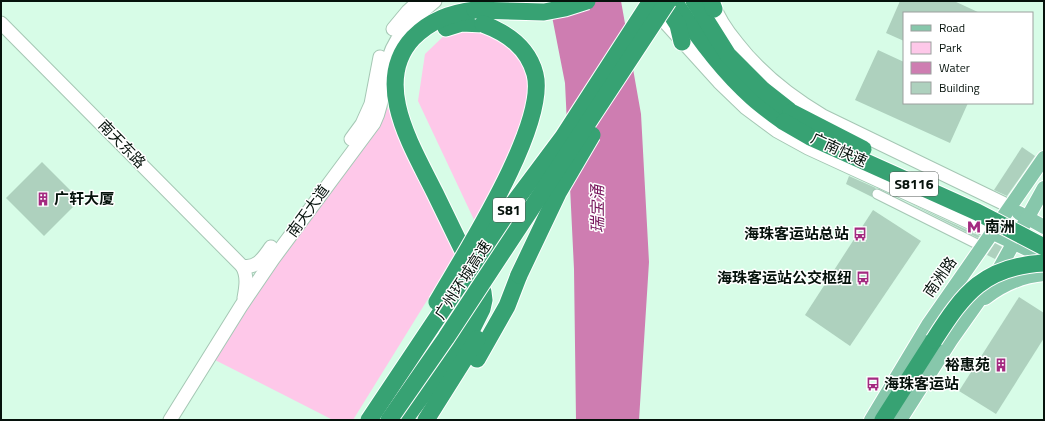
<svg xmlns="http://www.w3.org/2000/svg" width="1045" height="421" font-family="'Titillium Web','Noto Sans SC',sans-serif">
  <rect width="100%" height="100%" fill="#d7fce7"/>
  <g fill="#fec8e9">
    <path d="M451,29L499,34L520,51L530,78L522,127L476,224L418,101L425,54Z"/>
    <path d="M389,106L457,252L353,420H333L213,359L229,330Z"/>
  </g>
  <path fill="#ce7db1" d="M549,1H621L641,114L649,262L639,420H576L574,269L565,83Z"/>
  <g fill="#aed1be">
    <path d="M900,1H954L980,13H904V41L886,33Z"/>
    <path d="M878,50L904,62V103H968L950,143L855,100Z"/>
    <path d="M1022,147L1035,156L1007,196L994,190Z"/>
    <path d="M42,162L80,200L44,236L6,198Z"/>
    <path d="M849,176L876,188L872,192V197L846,184Z"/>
    <path d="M907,202L980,236L978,238Z"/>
    <path d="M873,210L921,241L850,346L805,315Z"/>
    <path d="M995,243L1002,247L995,259L987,255Z"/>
    <path d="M1019,297L1044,313V338L996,414L959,391Z"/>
  </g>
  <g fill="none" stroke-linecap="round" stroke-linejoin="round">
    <g stroke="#a5c7b4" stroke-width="11">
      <path id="street" d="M877,194L983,247"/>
    </g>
    <g stroke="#a5c7b4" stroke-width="15">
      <g id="secondary">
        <path d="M712,1C717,16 727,31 737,43C761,74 789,96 823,116L1011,207"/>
        <path d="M652,8L719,82L746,108L777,131L808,148L993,233"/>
        <path d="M1,23L242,266C248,276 246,287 244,298"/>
        <path d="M393,29L408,11L419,1"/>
        <path d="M351,139L362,124L371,104L380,57"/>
        <path d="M242,266C257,269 263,258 271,247"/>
        <path d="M170,420L241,306L273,259L374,123C383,105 382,88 386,69C391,38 412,20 435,1"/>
      </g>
    </g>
    <g stroke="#fff" stroke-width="16">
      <g id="primary">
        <path d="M1019,213L1044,227"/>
        <path d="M993,233L1044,257"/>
        <path d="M985,298C1003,284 1021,276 1044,274"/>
        <path d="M871,420L928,325L1044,158"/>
        <path d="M900,420L951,340L992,282L1044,188"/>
      </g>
    </g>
    <g stroke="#fff" stroke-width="19">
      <g id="highway">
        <path d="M674,1C696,35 721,70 752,97C762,106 773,114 784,122"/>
        <path d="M694,1L728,55L763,90L791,112"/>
        <path d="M711,1L714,9"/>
        <path d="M669,11L678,25L682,42"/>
        <path d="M446,28L462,23L483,24"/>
        <path d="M477,359L507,306L519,275"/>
        <path d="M404,420L473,327L482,309L484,300L483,292C467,259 451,226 435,193C413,148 371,83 413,38C431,20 451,13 475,10"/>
        <path d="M426,420L477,339"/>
        <path d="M883,420L934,340"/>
      </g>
    </g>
    <use href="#street" stroke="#fff" stroke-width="9"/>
    <use href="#secondary" stroke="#fff" stroke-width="13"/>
    <use href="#primary" stroke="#87c7ab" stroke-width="14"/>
    <use href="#highway" stroke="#37a273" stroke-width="17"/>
    <g stroke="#fff" stroke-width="19" stroke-linecap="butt">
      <g id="highway-bridge">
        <path d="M475,10L544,12L565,8L587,1"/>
        <path d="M791,112L863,149"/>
        <path d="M784,122L810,137L977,212L1044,247"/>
        <path d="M519,275L558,193L592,135"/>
        <path d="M437,302C464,255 548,125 535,74C528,47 507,33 483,24"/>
        <path d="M934,340C964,293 984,266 1044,263"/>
        <path d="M369,420L513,204L563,137L651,1"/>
        <path d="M389,420L446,338L668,1"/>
      </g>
    </g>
    <use href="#highway-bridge" stroke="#37a273" stroke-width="17"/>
  </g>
  <defs>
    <g id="building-bare" transform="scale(1.08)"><path d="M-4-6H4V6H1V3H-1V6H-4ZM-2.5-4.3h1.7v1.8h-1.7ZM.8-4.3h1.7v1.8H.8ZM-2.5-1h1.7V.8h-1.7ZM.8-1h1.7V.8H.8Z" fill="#a32a80" stroke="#fff" stroke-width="2.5" paint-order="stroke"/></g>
    <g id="metro-bare" transform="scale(1.08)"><path d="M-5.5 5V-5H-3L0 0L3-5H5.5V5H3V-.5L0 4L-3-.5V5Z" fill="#a32a80" stroke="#fff" stroke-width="2.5" paint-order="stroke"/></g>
    <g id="bus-bare" transform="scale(1.08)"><path d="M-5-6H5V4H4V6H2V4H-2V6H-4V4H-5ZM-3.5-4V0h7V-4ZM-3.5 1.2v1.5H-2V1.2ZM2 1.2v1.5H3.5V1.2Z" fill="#a32a80" stroke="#fff" stroke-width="2.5" paint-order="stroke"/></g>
  </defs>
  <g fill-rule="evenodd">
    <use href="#building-bare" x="43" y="199"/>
    <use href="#metro-bare" x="974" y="227"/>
    <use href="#bus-bare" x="860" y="234"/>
    <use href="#bus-bare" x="863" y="278"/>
    <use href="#building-bare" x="1001" y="365"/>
    <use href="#bus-bare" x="873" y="384"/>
  </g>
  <g text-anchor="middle" stroke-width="3" stroke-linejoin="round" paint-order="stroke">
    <g fill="#fff" stroke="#515955" stroke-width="1">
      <rect x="890" y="172" width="48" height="24" rx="3"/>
      <rect x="493" y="198" width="32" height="24" rx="3"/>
    </g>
    <g font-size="14" font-weight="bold" fill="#06120c">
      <text x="914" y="189">S8116</text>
      <text x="509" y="215">S81</text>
    </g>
    <g font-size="15" fill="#06120c" stroke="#fff">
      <text transform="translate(122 144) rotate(46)" y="5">南天东路</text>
      <text transform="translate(839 150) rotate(25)" y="5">广南快速</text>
      <text transform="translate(308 211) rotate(-54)" y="5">南天大道</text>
      <text transform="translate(940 277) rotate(-55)" y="5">南洲路</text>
      <text transform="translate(463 280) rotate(-57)" y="5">广州环城高速</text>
    </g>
    <g font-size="15" font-weight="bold" fill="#06120c" stroke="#fff" text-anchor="start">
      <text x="54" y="204">广轩大厦</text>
      <text x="985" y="232">南洲</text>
      <text x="849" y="239" text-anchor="end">海珠客运站总站</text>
      <text x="852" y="283" text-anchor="end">海珠客运站公交枢纽</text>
      <text x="990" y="370" text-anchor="end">裕惠苑</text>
      <text x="884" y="389">海珠客运站</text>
    </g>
    <g font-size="16" font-style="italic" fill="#77165c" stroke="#fff">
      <text transform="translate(597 209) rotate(-90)" y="6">瑞宝涌</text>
    </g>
  </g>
  <rect width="1045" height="421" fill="none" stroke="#06120c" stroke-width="4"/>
  <rect x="903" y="12" width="130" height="92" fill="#ffffff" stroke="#9ba09e"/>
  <rect x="911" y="25" width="20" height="6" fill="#87c7ab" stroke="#9ba09e"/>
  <text x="939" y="32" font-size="12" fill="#06120c">Road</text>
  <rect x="911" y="42" width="20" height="12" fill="#fec8e9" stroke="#9ba09e"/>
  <text x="939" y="52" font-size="12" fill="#06120c">Park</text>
  <rect x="911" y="62" width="20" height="12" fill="#ce7db1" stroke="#9ba09e"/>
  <text x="939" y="72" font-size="12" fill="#06120c">Water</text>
  <rect x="911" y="82" width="20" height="12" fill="#aed1be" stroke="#9ba09e"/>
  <text x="939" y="92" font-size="12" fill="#06120c">Building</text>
</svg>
